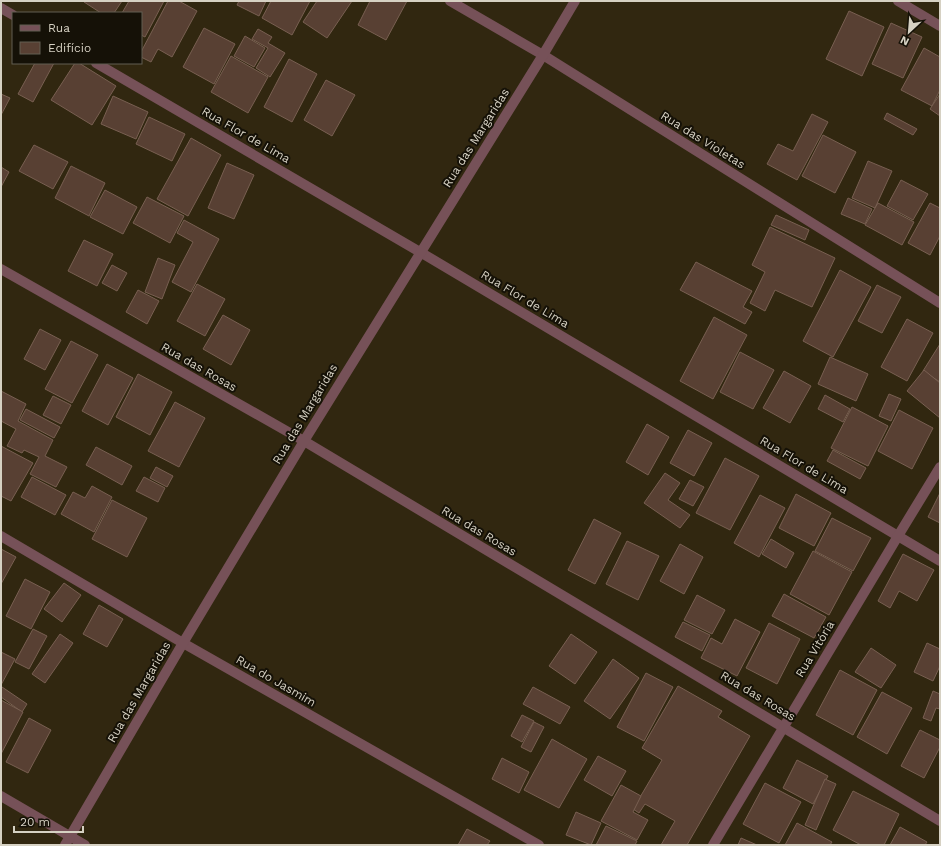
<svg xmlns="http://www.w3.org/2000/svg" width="941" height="846" font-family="'Work Sans',sans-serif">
  <rect width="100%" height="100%" fill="#312710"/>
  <g fill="#584033" stroke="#785f51">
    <path d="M85,1H122L114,13H101L84,2Z"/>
    <path d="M129,1H164L145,37L141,35V13H122Z"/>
    <path d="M168,1H179L197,11L172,57L158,49L151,62L141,57V52Z"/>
    <path d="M239,1H266L259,16L237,5Z"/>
    <path d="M271,1H310L292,35L262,18Z"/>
    <path d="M317,1H352L327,38L303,22Z"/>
    <path d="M370,1H407L386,40L358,25Z"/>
    <path d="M849,11L884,27L862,76L826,59Z"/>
    <path d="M891,23L922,37L903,78L872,64Z"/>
    <path d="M204,28L235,44L214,84L183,67Z"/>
    <path d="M258,29L272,37L268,43L285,53L270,77L256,68L268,48L252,39Z"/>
    <path d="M245,36L265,48L254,67L234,56Z"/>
    <path d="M924,48L940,57V90L932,106L901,90Z"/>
    <path d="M231,56L268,77L248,113L211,92Z"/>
    <path d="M289,59L317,74L292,122L264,107Z"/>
    <path d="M35,63H54L33,102L18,94Z"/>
    <path d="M75,63H79L116,86L92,125L51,100Z"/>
    <path d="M326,80L355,95L332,136L304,120Z"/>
    <path d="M1,94L10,98L1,115Z"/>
    <path d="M940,94V116L930,109Z"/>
    <path d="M113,96L148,112L136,139L101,124Z"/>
    <path d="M887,113L917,129L913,135L884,119Z"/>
    <path d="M812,114L828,122L797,180L767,164L778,144L793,151Z"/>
    <path d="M149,117L185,134L172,161L136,144Z"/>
    <path d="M823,135L856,152L835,193L802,176Z"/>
    <path d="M191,138L221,155L188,216L157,199Z"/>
    <path d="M34,145L68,162L53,189L19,171Z"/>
    <path d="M868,161L892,171L875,208L852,198Z"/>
    <path d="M227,163L254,175L234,219L208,208Z"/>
    <path d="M71,166L105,183L89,216L55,198Z"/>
    <path d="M1,167L9,172L1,187Z"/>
    <path d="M901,180L928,194L913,220L887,206Z"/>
    <path d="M105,190L137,207L123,234L90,217Z"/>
    <path d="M147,197L184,216L170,243L133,223Z"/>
    <path d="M848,198L872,209L865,224L841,214Z"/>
    <path d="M878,203L914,222L902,245L865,225Z"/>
    <path d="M930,203L940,208V236L930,255L908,243Z"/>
    <path d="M776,215L809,230L805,240L771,225Z"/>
    <path d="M184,220L219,239L191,292L172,282L193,242L177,233Z"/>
    <path d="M770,227L835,258L812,307L775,290L765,311L750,303L765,272L752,265Z"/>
    <path d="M84,240L113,254L97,286L68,271Z"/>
    <path d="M158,258L175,265L162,299L145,292Z"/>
    <path d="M696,262L752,291L743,307L752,312L745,324L680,290Z"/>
    <path d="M112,265L127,273L117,291L102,283Z"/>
    <path d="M840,270L871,287L833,357L803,341Z"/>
    <path d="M197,284L225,299L205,336L177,321Z"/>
    <path d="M877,285L901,297L882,333L858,321Z"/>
    <path d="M138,290L159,301L147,324L126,312Z"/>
    <path d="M223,315L250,330L231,365L203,349Z"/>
    <path d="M714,317L747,335L713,399L680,381Z"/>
    <path d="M907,319L933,333L907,381L881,367Z"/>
    <path d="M40,329L61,340L45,370L24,359Z"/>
    <path d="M71,341L98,355L72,403L45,389Z"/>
    <path d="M940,344V382L923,371Z"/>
    <path d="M740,352L774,370L753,409L720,392Z"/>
    <path d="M830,357L868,374L856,401L818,384Z"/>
    <path d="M107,364L133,378L108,425L82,411Z"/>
    <path d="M924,370L940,383V418L907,391Z"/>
    <path d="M784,371L811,386L790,423L763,408Z"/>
    <path d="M138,374L172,392L150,435L116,417Z"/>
    <path d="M1,391L26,404L18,421L53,440L45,456L67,467L56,487L30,474L39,457L24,450L22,453L7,446L16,429L1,421Z"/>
    <path d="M889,394L901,399L891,421L879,416Z"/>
    <path d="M825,395L850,409L843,422L818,409Z"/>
    <path d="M53,396L71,405L61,424L43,415Z"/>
    <path d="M175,402L205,418L179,467L148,451Z"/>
    <path d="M852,407L888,426L868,466L831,448Z"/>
    <path d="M26,409L60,427L54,438L20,420Z"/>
    <path d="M899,410L933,428L912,469L878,451Z"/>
    <path d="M647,424L669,437L648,475L626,462Z"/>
    <path d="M688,430L712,443L694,476L670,463Z"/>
    <path d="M1,446L33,463L11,501L1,496Z"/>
    <path d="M96,447L132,466L122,485L86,465Z"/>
    <path d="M833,450L866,468L860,479L827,461Z"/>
    <path d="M725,458L759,476L730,530L696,513Z"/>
    <path d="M156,467L173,476L167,487L150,478Z"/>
    <path d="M665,473L680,483L668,500L690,515L680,528L644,503Z"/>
    <path d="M32,477L66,495L55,515L21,497Z"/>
    <path d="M144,477L165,488L158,502L136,491Z"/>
    <path d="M690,480L704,487L693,506L679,499Z"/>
    <path d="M92,486L112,497L94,532L61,514L73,492L85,498Z"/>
    <path d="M940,493V523L928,517Z"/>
    <path d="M796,494L831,513L814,546L779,528Z"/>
    <path d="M760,495L785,508L759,557L734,543Z"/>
    <path d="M112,500L147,518L127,557L92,539Z"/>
    <path d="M832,518L871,538L853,571L815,551Z"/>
    <path d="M594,519L621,533L595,584L568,570Z"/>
    <path d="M771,539L794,553L786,568L762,554Z"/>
    <path d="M627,541L659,556L638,600L606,584Z"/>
    <path d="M680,544L703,557L684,594L660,581Z"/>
    <path d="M1,549L16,557L1,584Z"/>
    <path d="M813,551L852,572L829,615L790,594Z"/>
    <path d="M903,554L934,570L917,601L899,591L890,608L878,601Z"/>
    <path d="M25,579L50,592L31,629L6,616Z"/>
    <path d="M64,583L81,595L62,622L44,609Z"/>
    <path d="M784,594L826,617L814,638L772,616Z"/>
    <path d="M697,595L725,610L712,634L684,620Z"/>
    <path d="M99,605L123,619L107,647L83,634Z"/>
    <path d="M735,619L760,632L737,676L701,658L711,638L722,644Z"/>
    <path d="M683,622L710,635L702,651L675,637Z"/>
    <path d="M769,623L800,639L777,684L746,668Z"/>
    <path d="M33,629L47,636L29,669L15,662Z"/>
    <path d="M60,634L73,643L45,683L32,674Z"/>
    <path d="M571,634L597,652L575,684L549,666Z"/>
    <path d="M927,643L940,649V666L933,681L914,672Z"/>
    <path d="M871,648L896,665L881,688L855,672Z"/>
    <path d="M1,652L15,659L1,685Z"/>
    <path d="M613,659L639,678L610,719L584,701Z"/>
    <path d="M840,670L877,690L853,735L816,715Z"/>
    <path d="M646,673L673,687L644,741L617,727Z"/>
    <path d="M678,686L722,711L718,717L750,736L687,845H661L675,821L645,804L639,813L633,809L662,760L642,748Z"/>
    <path d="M2,687L27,704L22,712L1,697V689Z"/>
    <path d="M533,687L570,707L560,724L523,704Z"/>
    <path d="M933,691L940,694V709L936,708L931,721L923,718Z"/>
    <path d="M882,692L912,708L887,754L857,737Z"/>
    <path d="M1,700L23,712L1,754Z"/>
    <path d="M522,715L534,721L522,742L511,736Z"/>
    <path d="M29,718L51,730L28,773L6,762Z"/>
    <path d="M534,722L544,727L531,752L521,747Z"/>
    <path d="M920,730L940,740V747L924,778L901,766Z"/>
    <path d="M552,739L587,759L559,808L524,790Z"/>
    <path d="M598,756L626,771L612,796L584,780Z"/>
    <path d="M502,758L529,772L519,793L492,779Z"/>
    <path d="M797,760L828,776L813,804L783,788Z"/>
    <path d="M825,779L836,784L816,830L805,825Z"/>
    <path d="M765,783L801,802L779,843L743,824Z"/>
    <path d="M621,785L641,796L633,812L648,820L637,840L601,821Z"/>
    <path d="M853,791L899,814L884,845H861L833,830Z"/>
    <path d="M576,812L601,823L591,845L566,835Z"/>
    <path d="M797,823L832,842L830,845H785Z"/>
    <path d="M606,826L637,841L635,845H596Z"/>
    <path d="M900,827L927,842L925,845H890Z"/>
    <path d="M467,829L490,841L487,845H458Z"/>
    <path d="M741,838L757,845H738Z"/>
  </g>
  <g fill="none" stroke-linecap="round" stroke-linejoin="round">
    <g stroke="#765158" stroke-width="10">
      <path d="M450,1L543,55L940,303"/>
      <path d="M898,1L940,26"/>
      <path d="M1,8L13,15"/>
      <path d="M96,63L420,252L940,561"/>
      <path d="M1,269L304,441L940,821"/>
      <path d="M1,536L183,643L539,845"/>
      <path d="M1,796L85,845"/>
      <path d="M65,845L183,643L304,441L543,55L575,1"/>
      <path d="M713,845L898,536L940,467"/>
    </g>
  </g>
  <g text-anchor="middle" stroke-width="4" stroke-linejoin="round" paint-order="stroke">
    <g font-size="12" fill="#d6d1c3" stroke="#151107">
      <text transform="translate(246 135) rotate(30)" y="4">Rua Flor de Lima</text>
      <text transform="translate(476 138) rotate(-58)" y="4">Rua das Margaridas</text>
      <text transform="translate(703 140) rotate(32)" y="4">Rua das Violetas</text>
      <text transform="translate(525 299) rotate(31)" y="4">Rua Flor de Lima</text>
      <text transform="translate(199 367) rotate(30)" y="4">Rua das Rosas</text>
      <text transform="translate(305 414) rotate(-59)" y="4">Rua das Margaridas</text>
      <text transform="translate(804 465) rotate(31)" y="4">Rua Flor de Lima</text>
      <text transform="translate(479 531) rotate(31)" y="4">Rua das Rosas</text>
      <text transform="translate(815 649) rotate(-59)" y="4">Rua Vitória</text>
      <text transform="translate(276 681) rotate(30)" y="4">Rua do Jasmim</text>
      <text transform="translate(139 692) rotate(-60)" y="4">Rua das Margaridas</text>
      <text transform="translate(758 696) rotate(31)" y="4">Rua das Rosas</text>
    </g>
  </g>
  <rect width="941" height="846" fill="none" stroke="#d6d1c3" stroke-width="4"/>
  <rect x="12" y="12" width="130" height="52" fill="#151107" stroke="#625e52"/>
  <rect x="20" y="25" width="20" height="6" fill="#765158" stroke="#625e52"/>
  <text x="48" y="32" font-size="12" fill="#d6d1c3">Rua</text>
  <rect x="20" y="42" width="20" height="12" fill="#584033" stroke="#625e52"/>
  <text x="48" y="52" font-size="12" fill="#d6d1c3">Edifício</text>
  <g transform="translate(909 32) rotate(206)" stroke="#151107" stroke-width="3" paint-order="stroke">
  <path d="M0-3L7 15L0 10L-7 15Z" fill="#d6d1c3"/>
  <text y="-6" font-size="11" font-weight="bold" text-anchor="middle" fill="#d6d1c3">N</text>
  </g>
  <path d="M14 826v6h69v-6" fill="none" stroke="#d6d1c3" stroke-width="2"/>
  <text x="20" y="826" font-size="12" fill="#d6d1c3" stroke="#151107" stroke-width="3" paint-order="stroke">20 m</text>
</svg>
